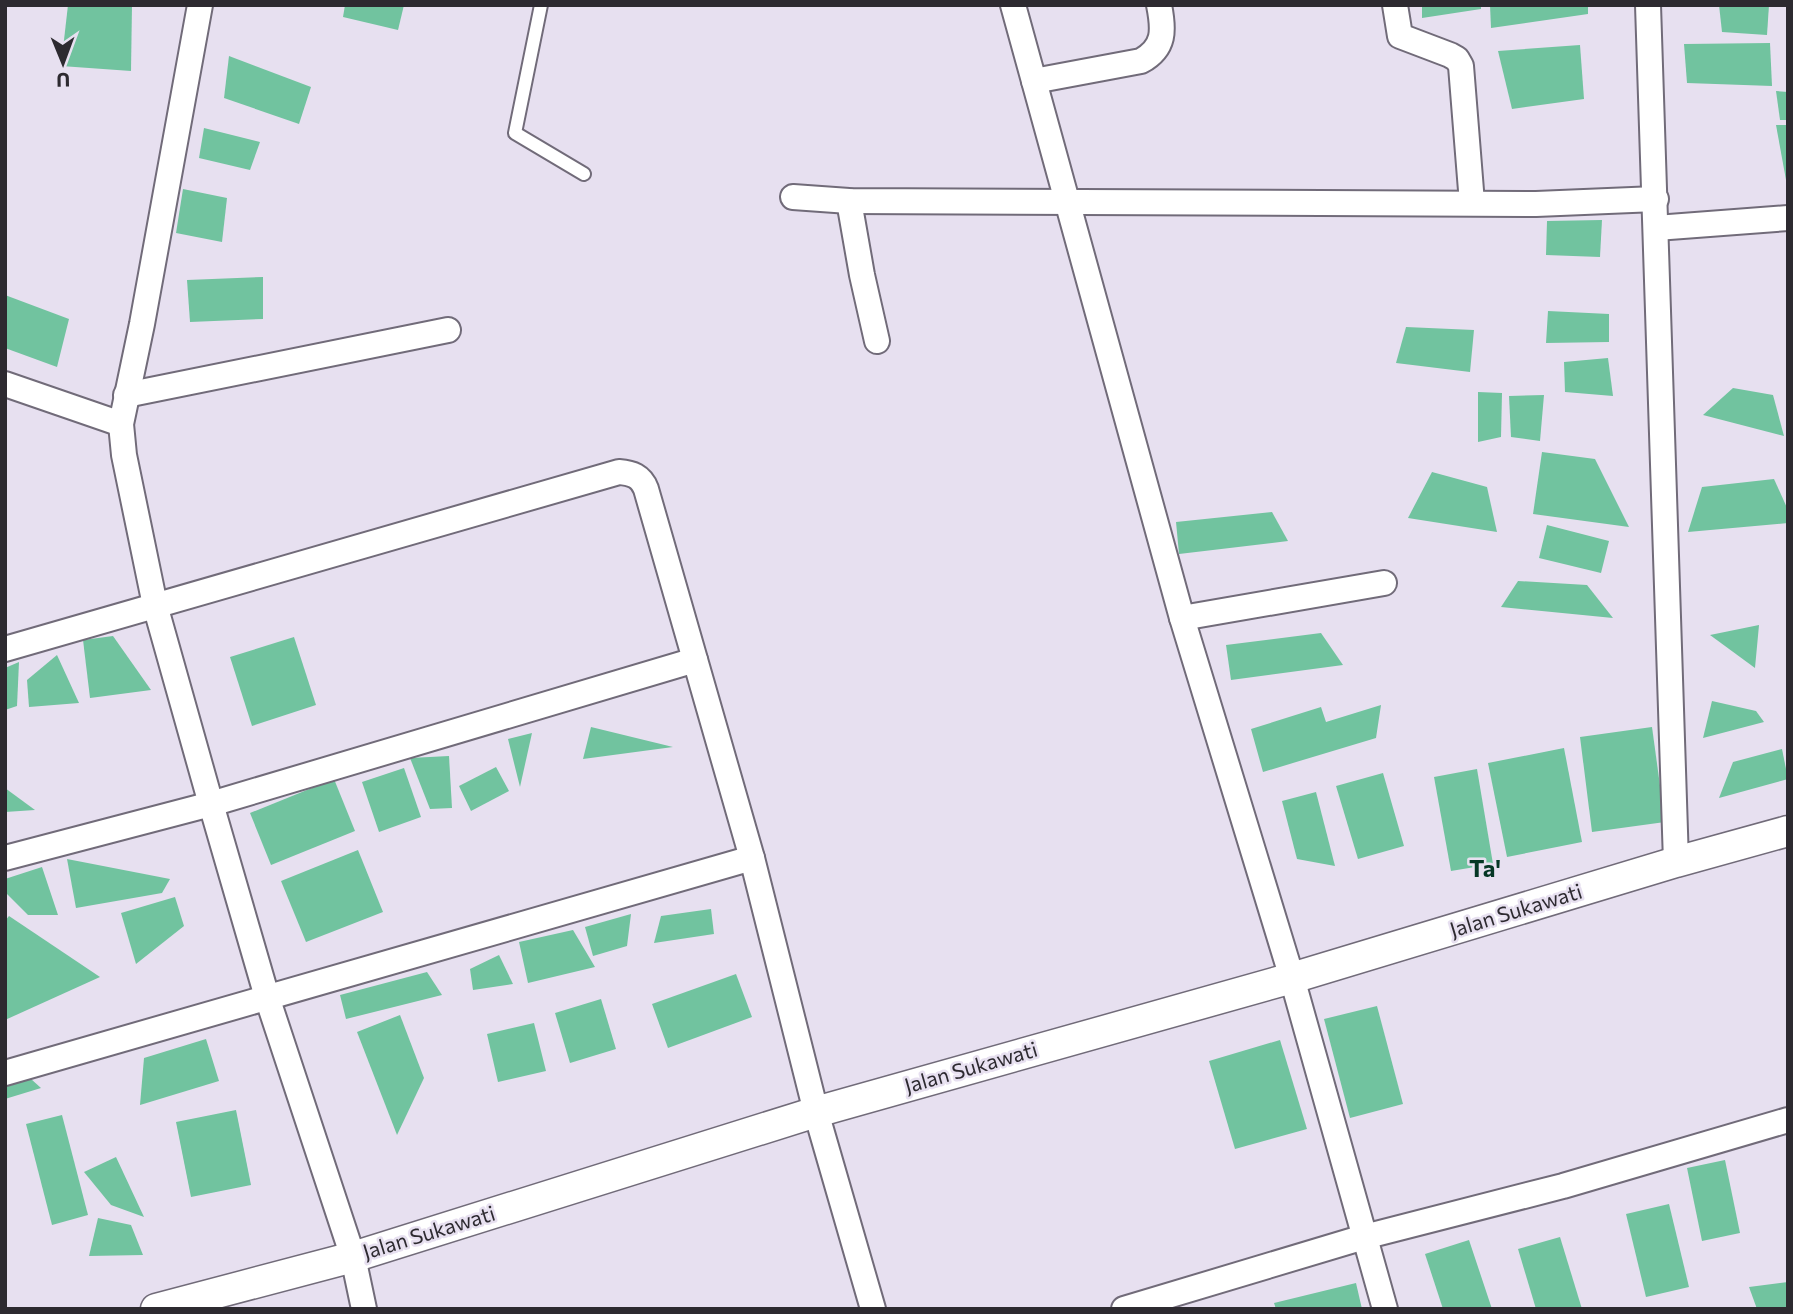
<svg xmlns="http://www.w3.org/2000/svg" width="1793" height="1314" font-family="Commissioner,sans-serif">
  <rect width="100%" height="100%" fill="#e7e0f0"/>
  <g fill="#71c39f">
    <path d="M68,5H132L131,71L61,66Z"/>
    <path d="M345,5H404L398,30L343,17Z"/>
    <path d="M1422,5H1481V9L1422,18Z"/>
    <path d="M1490,5H1588V14L1491,28Z"/>
    <path d="M1719,5H1769L1767,35L1722,32Z"/>
    <path d="M1770,43L1772,86L1687,83L1684,44Z"/>
    <path d="M1580,45L1584,99L1512,109L1498,51Z"/>
    <path d="M229,56L311,87L299,124L224,98Z"/>
    <path d="M1776,91L1788,92V120H1780Z"/>
    <path d="M1776,125H1788V180H1786Z"/>
    <path d="M204,128L260,142L250,170L199,158Z"/>
    <path d="M183,189L227,198L222,242L176,233Z"/>
    <path d="M1602,220L1600,257L1546,255L1547,221Z"/>
    <path d="M263,277V319L190,322L187,280Z"/>
    <path d="M5,295L69,319L57,367L5,348Z"/>
    <path d="M1548,311L1609,314V342L1546,343Z"/>
    <path d="M1406,327L1474,330L1470,372L1396,363Z"/>
    <path d="M1608,358L1613,396L1565,392L1564,362Z"/>
    <path d="M1733,388L1773,395L1784,436L1703,415Z"/>
    <path d="M1478,392L1502,393L1501,437L1478,442Z"/>
    <path d="M1544,395L1540,441L1511,437L1509,396Z"/>
    <path d="M1542,452L1595,459L1629,527L1533,514Z"/>
    <path d="M1432,472L1487,487L1497,532L1408,518Z"/>
    <path d="M1774,479L1788,510V523L1688,532L1702,487Z"/>
    <path d="M1272,512L1288,541L1179,554L1176,522Z"/>
    <path d="M1547,525L1609,541L1601,573L1539,558Z"/>
    <path d="M1518,581L1587,585L1613,618L1501,607Z"/>
    <path d="M1759,625L1755,668L1710,635Z"/>
    <path d="M1321,633L1343,665L1231,680L1226,645Z"/>
    <path d="M113,636L151,690L90,698L83,640Z"/>
    <path d="M294,637L316,705L252,726L230,657Z"/>
    <path d="M57,655L79,703L29,707L27,680Z"/>
    <path d="M19,662L17,706L5,710V668Z"/>
    <path d="M1712,701L1756,711L1764,722L1703,738Z"/>
    <path d="M1381,705L1376,738L1263,772L1251,729L1321,707L1326,722Z"/>
    <path d="M591,727L673,747L583,759Z"/>
    <path d="M1652,727L1665,822L1592,832L1580,737Z"/>
    <path d="M532,733L520,787L508,739Z"/>
    <path d="M1564,748L1582,842L1507,857L1488,763Z"/>
    <path d="M1782,749L1788,779L1719,798L1733,762Z"/>
    <path d="M449,756L452,808L430,809L410,758Z"/>
    <path d="M496,767L509,791L471,811L459,786Z"/>
    <path d="M404,768L421,817L379,832L362,782Z"/>
    <path d="M1477,769L1493,864L1451,871L1434,777Z"/>
    <path d="M1383,773L1404,846L1358,859L1336,786Z"/>
    <path d="M334,779L355,831L271,865L250,813Z"/>
    <path d="M5,788L35,810L5,812Z"/>
    <path d="M1316,792L1335,866L1297,859L1282,801Z"/>
    <path d="M358,850L383,912L306,942L281,881Z"/>
    <path d="M67,859L170,879L162,893L76,908Z"/>
    <path d="M42,867L58,915H28L5,892V879Z"/>
    <path d="M175,897L184,926L136,964L121,913Z"/>
    <path d="M711,909L714,934L654,943L661,916Z"/>
    <path d="M631,914L627,946L593,956L585,927Z"/>
    <path d="M9,916L100,977L5,1020V921Z"/>
    <path d="M573,930L595,967L528,983L519,942Z"/>
    <path d="M499,955L513,984L473,990L470,969Z"/>
    <path d="M427,972L442,995L346,1019L340,995Z"/>
    <path d="M736,974L752,1017L668,1048L652,1004Z"/>
    <path d="M601,999L616,1049L570,1063L555,1013Z"/>
    <path d="M1377,1006L1403,1104L1350,1118L1324,1019Z"/>
    <path d="M400,1015L424,1078L397,1135L357,1032Z"/>
    <path d="M534,1023L546,1071L498,1082L487,1034Z"/>
    <path d="M206,1039L219,1081L140,1105L144,1058Z"/>
    <path d="M1280,1040L1307,1129L1235,1149L1209,1061Z"/>
    <path d="M31,1079L41,1088L5,1099V1087Z"/>
    <path d="M236,1110L251,1185L191,1197L176,1122Z"/>
    <path d="M62,1115L88,1215L52,1225L26,1124Z"/>
    <path d="M116,1157L144,1217L111,1205L84,1172Z"/>
    <path d="M1725,1160L1740,1233L1702,1241L1687,1168Z"/>
    <path d="M1669,1204L1689,1287L1646,1297L1626,1214Z"/>
    <path d="M98,1218L131,1225L143,1255L89,1256Z"/>
    <path d="M1560,1237L1582,1309H1536L1518,1249Z"/>
    <path d="M1469,1240L1492,1309H1443L1425,1254Z"/>
    <path d="M1788,1282V1309H1757L1749,1287Z"/>
    <path d="M1356,1283L1362,1309H1276L1274,1303Z"/>
  </g>
  <g fill="none" stroke-linecap="round" stroke-linejoin="round">
    <g stroke="#716b79" stroke-width="16">
      <path id="service" d="M541,5L515,133L584,174"/>
    </g>
    <g stroke="#716b79" stroke-width="28">
      <g id="minor">
        <path d="M200,5L142,324L121,424L124,455L155,605L211,804L267,997L353,1257L364,1309"/>
        <path d="M1013,5L1182,618L1292,978L1385,1309"/>
        <path d="M1395,5L1400,36L1450,55L1457,59L1461,66L1472,203"/>
        <path d="M1648,5L1676,862"/>
        <path d="M1034,81L1141,61C1165,48 1164,30 1159,5"/>
        <path d="M793,197L849,201L1536,204L1656,199"/>
        <path d="M849,201L862,275L877,341"/>
        <path d="M1656,228L1788,218"/>
        <path d="M5,384L121,424"/>
        <path d="M126,395L448,330"/>
        <path d="M1182,618L1384,583"/>
        <path d="M5,649L619,472C632,473 641,476 646,489L752,858L816,1112L873,1309"/>
        <path d="M5,858L211,804L695,660"/>
        <path d="M5,1073L752,858"/>
        <path d="M1124,1309L1364,1237L1563,1186L1788,1120"/>
      </g>
    </g>
    <g stroke="#716b79" stroke-width="33">
      <path id="tertiary" d="M156,1309L353,1257L816,1112L1292,978L1676,862L1788,831"/>
    </g>
    <use href="#service" stroke="#fff" stroke-width="12"/>
    <use href="#minor" stroke="#fff" stroke-width="24"/>
    <use href="#tertiary" stroke="#fff" stroke-width="30"/>
  </g>
  <g text-anchor="middle" stroke-width="5" stroke-linejoin="round" paint-order="stroke">
    <g font-size="21" fill="#2d2a30" stroke="#e7e0f0">
      <text transform="translate(1516 911) rotate(-17)" y="7">Jalan Sukawati</text>
      <text transform="translate(971 1068) rotate(-16)" y="7">Jalan Sukawati</text>
      <text transform="translate(429 1233) rotate(-17)" y="7">Jalan Sukawati</text>
    </g>
    <g font-size="24" font-weight="bold" fill="#053725" stroke="#e7e0f0">
      <text x="1485" y="877">Ta'</text>
    </g>
  </g>
  <rect width="1793" height="1314" fill="none" stroke="#2d2a30" stroke-width="14"/>
  <g transform="translate(63 63) rotate(179)" stroke="#e7e0f0" stroke-width="5" paint-order="stroke">
  <path d="M0-5L12 26L0 18L-12 26Z" fill="#2d2a30"/>
  <text y="-10" font-size="19" font-weight="bold" text-anchor="middle" fill="#2d2a30">U</text>
  </g>
</svg>
